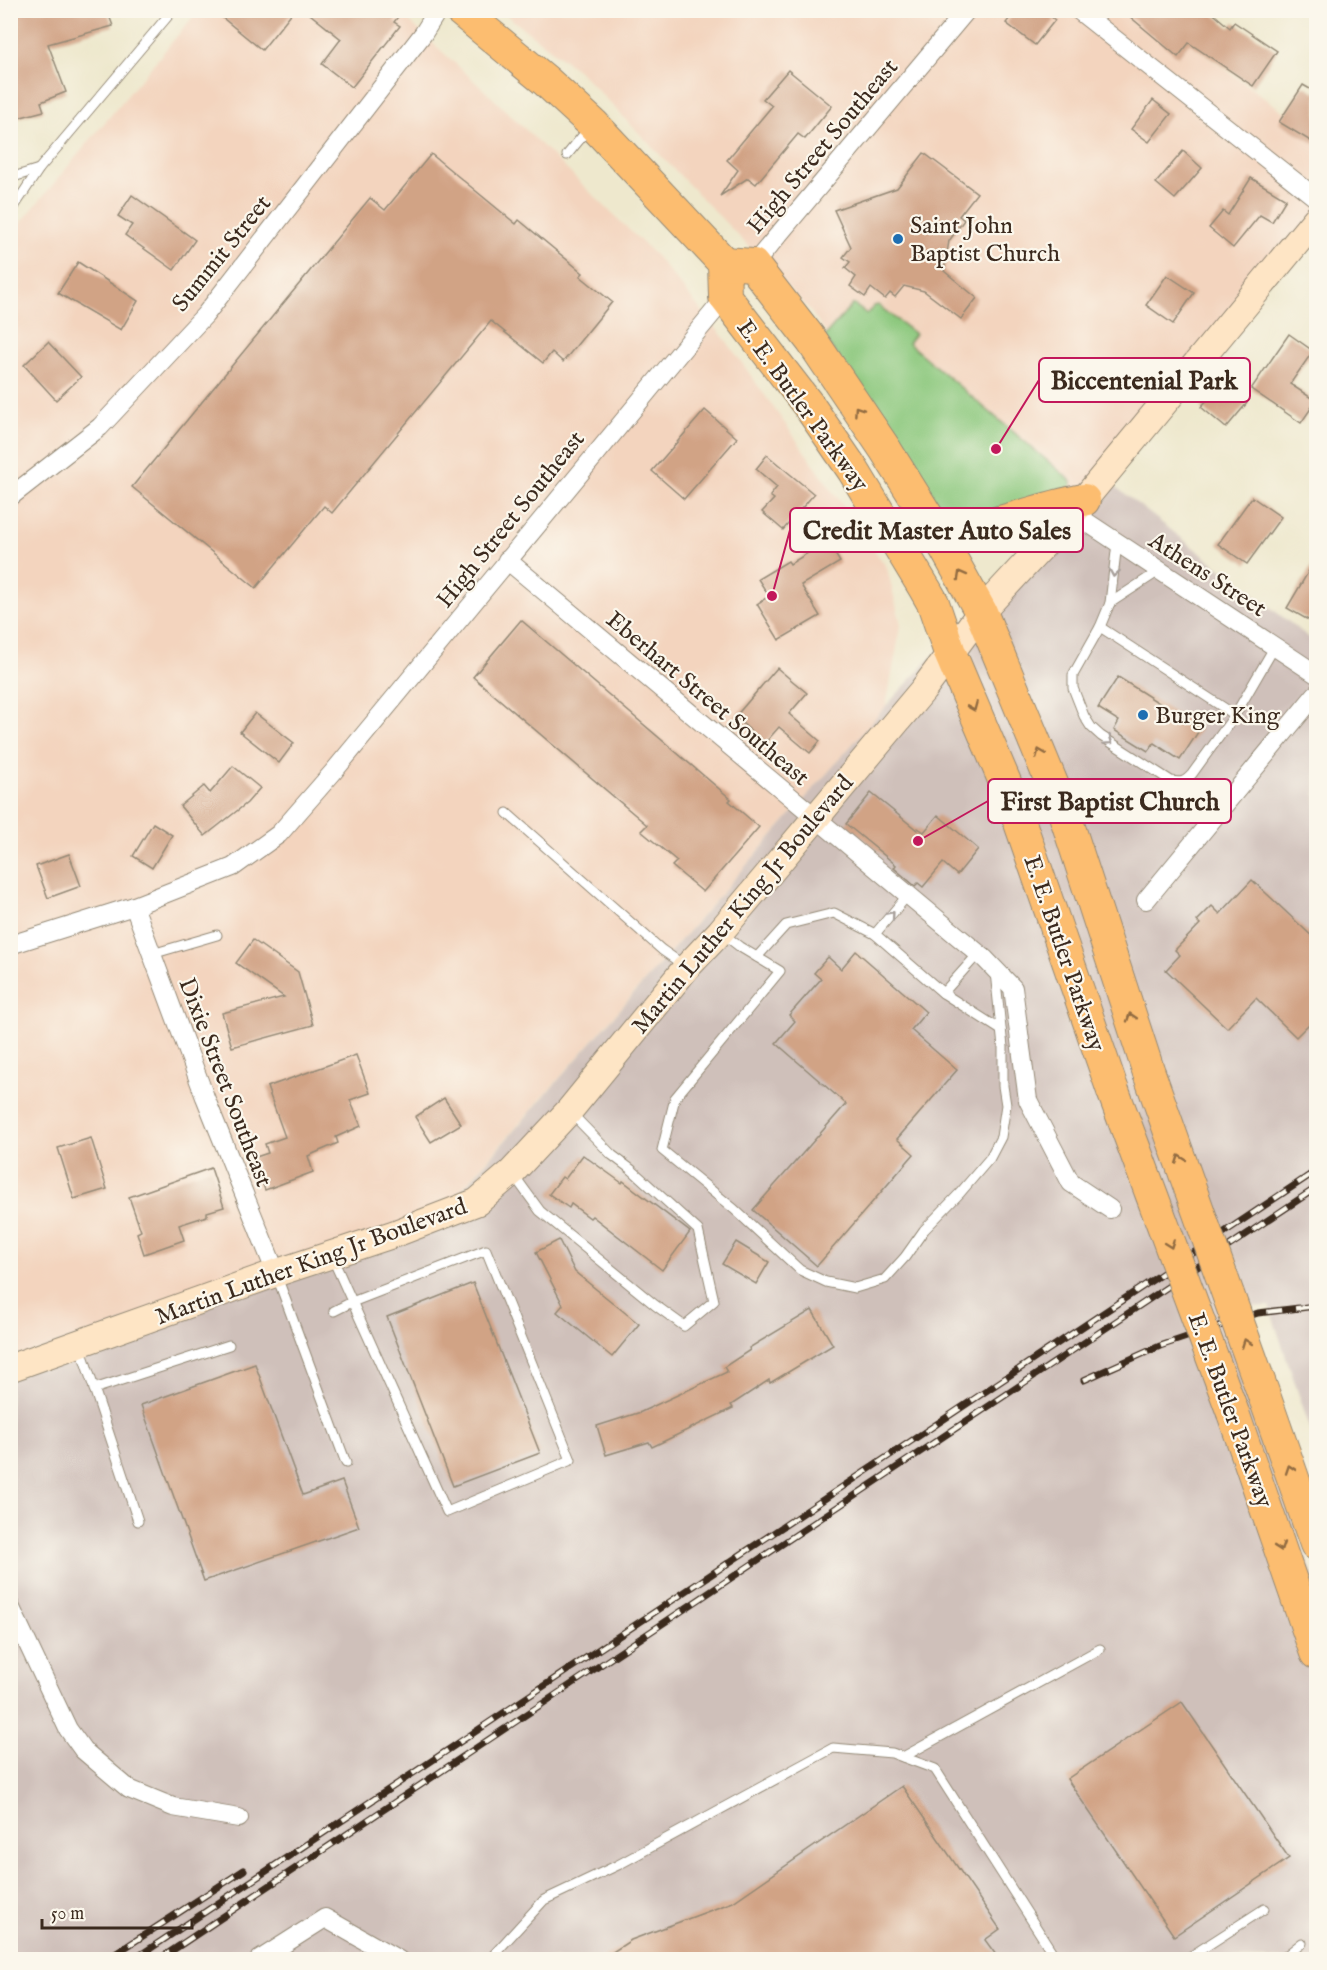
<svg xmlns="http://www.w3.org/2000/svg" width="1327" height="1970" font-family="'IM FELL English',serif">
  <rect width="100%" height="100%" fill="#fbf7ec"/>
  <filter id="ink" filterUnits="userSpaceOnUse"><feTurbulence type="fractalNoise" baseFrequency=".0167" numOctaves="2"/><feDisplacementMap in="SourceGraphic" scale="12" xChannelSelector="R" yChannelSelector="G"/><feConvolveMatrix kernelMatrix="1 2 1 2 8 2 1 2 1" color-interpolation-filters="sRGB"/></filter>
  <filter id="wash" filterUnits="userSpaceOnUse"><feTurbulence type="fractalNoise" baseFrequency=".008" numOctaves="4" result="noise"/><feDisplacementMap in="SourceGraphic" scale="24" xChannelSelector="R" yChannelSelector="G"/><feGaussianBlur stdDeviation="1.35" result="paint"/><feColorMatrix in="noise" values="0 0 0 0 0 0 0 0 0 0 0 0 0 0 0 0 0 1.4 0 .05"/><feComposite in="paint" operator="in"/></filter>
  <g filter="url(#wash)">
    <rect width="100%" height="100%" fill="#eee8cd"/>
    <g fill="#f3d4be">
      <path d="M198,11H398L497,102L656,256L725,339L887,568L901,625L886,706L439,1215L10,1360V236Z"/>
      <path d="M501,11H1145L1316,135V212L1079,498L952,511L809,309L581,73Z"/>
    </g>
    <path fill="#cfc0ba" d="M1099,474L1316,643V1446L1269,1306L1221,1307L1316,1584V1959H11L10,1360L440,1215L886,706L1079,498Z"/>
    <path fill="#8ac77c" stroke="#62784d" stroke-width="1.5" d="M853,304L867,314L874,306L878,305L915,334L908,343L1069,479L1072,484L1069,488L974,516L941,511L824,337Z"/>
    <g id="blocks">
      <g fill="#d1a385">
        <path d="M10,10H107L113,26L48,44L66,92L41,102L44,111L10,120Z"/>
        <path d="M213,10H294L262,50Z"/>
        <path d="M305,10H403L394,22L400,26L352,87L322,64L341,39Z"/>
        <path d="M1016,10H1043L1055,20L1035,45L1006,23Z"/>
        <path d="M1122,10H1209L1230,28L1234,22L1277,51L1253,86L1189,43L1178,57Z"/>
        <path d="M788,70L832,106L805,139L798,134L756,184L748,178L720,196L738,170L727,160L772,106L763,99Z"/>
        <path d="M1303,85L1317,93V145L1279,122Z"/>
        <path d="M1153,100L1171,114L1149,142L1131,129Z"/>
        <path d="M1183,151L1202,168L1175,199L1156,183Z"/>
        <path d="M924,153L977,193L959,216L964,220L949,241L944,271L977,298L961,319L924,291L904,286L895,297L890,293L885,299L871,288L865,297L850,286L856,277L845,268L850,262L843,257L851,247L834,210L897,188Z"/>
        <path d="M431,154L516,224L519,220L583,273L580,276L612,302L563,362L552,352L543,363L491,321L332,513L324,506L256,588L132,487L370,198L385,210Z"/>
        <path d="M1251,178L1286,199L1272,222L1260,215L1233,248L1209,228L1223,211L1228,215Z"/>
        <path d="M132,195L195,240L174,270L125,235L132,225L118,216Z"/>
        <path d="M78,262L138,301L121,330L58,293Z"/>
        <path d="M1167,275L1194,293L1173,324L1146,305Z"/>
        <path d="M1289,334L1313,351L1290,384L1316,401L1301,423L1251,389Z"/>
        <path d="M48,342L81,377L56,400L24,365Z"/>
        <path d="M1222,383L1247,403L1226,428L1201,407Z"/>
        <path d="M705,410L737,438L684,499L652,471Z"/>
        <path d="M767,455L814,494L783,530L762,512L774,499L770,496L777,487L756,469Z"/>
        <path d="M1252,497L1281,517L1247,564L1218,544Z"/>
        <path d="M827,541L840,562L801,585L820,616L779,640L757,604L769,596L758,579L788,561L790,564Z"/>
        <path d="M1317,557V625L1287,608Z"/>
        <path d="M521,620L731,799L729,801L759,827L703,892L672,866L677,861L641,831L647,825L473,677Z"/>
        <path d="M777,668L807,693L789,714L820,741L810,753L779,727L765,743L735,717Z"/>
        <path d="M1118,677L1200,729L1180,760L1154,743L1148,751L1114,730L1119,721L1098,708Z"/>
        <path d="M255,713L294,743L279,763L240,732Z"/>
        <path d="M233,766L260,788L247,803L205,836L180,806L204,786L210,793Z"/>
        <path d="M871,793L917,830L918,828L924,832L938,815L978,849L957,875L943,863L923,887L918,883L915,886L894,868L896,865L846,824Z"/>
        <path d="M153,823L172,835L152,868L133,856Z"/>
        <path d="M69,854L81,886L48,898L36,866Z"/>
        <path d="M1252,880L1317,941V1016L1296,1037L1256,998L1227,1028L1166,970L1180,955L1175,950L1200,924L1197,921L1212,906L1220,914Z"/>
        <path d="M253,940L298,972L313,1025L232,1047L222,1013L284,997L236,963Z"/>
        <path d="M856,951L926,1012L911,1030L957,1070L897,1139L914,1154L817,1266L753,1210L846,1104L776,1043L795,1021L789,1015L821,979L814,973L828,957L841,969Z"/>
        <path d="M356,1055L370,1093L350,1100L361,1126L336,1137L338,1143L308,1156L313,1172L265,1190L253,1158L268,1153L265,1144L285,1137L267,1087Z"/>
        <path d="M444,1098L461,1124L431,1142L415,1117Z"/>
        <path d="M91,1138L107,1189L74,1199L58,1148Z"/>
        <path d="M583,1155L622,1183L623,1181L690,1232L662,1270L592,1216L590,1218L571,1204L569,1208L549,1194L562,1177L565,1179Z"/>
        <path d="M211,1168L224,1207L207,1212V1216L179,1225L184,1240L144,1254L137,1233L141,1231L129,1197Z"/>
        <path d="M559,1240L575,1272L639,1324L612,1357L557,1312L563,1305L536,1252Z"/>
        <path d="M736,1242L769,1262L756,1284L722,1264Z"/>
        <path d="M473,1283L540,1453L453,1486L387,1317Z"/>
        <path d="M812,1310L833,1345L770,1383L769,1380L731,1405L733,1408L652,1447L649,1442L606,1455L597,1426L641,1412L727,1372L724,1367L750,1350L749,1348Z"/>
        <path d="M255,1364L303,1495L342,1481L359,1527L204,1581L141,1405Z"/>
        <path d="M1182,1702L1289,1858L1174,1936L1067,1779Z"/>
        <path d="M902,1786L1000,1929L985,1940L999,1959H602L631,1940L733,1902Z"/>
      </g>
    </g>
  </g>
  <g filter="url(#ink)">
    <use href="#blocks" fill-opacity="0" stroke="#948976" stroke-width="1.5"/>
    <g fill="none" stroke-linecap="round" stroke-linejoin="round">
      <g stroke="#948976" stroke-width="11">
        <g id="service">
          <path d="M567,155L589,128"/>
          <path d="M10,178L39,169"/>
          <path d="M10,213L39,169L173,10"/>
          <path d="M1172,366L1183,376"/>
          <path d="M1117,543L1110,603L1100,627L1073,675V688L1084,716L1091,727L1101,736L1171,781C1181,783 1185,782 1192,774L1235,715"/>
          <path d="M1110,603L1159,571"/>
          <path d="M1100,627L1235,715L1275,646"/>
          <path d="M507,813L662,950L685,966"/>
          <path d="M722,933L740,947L780,971L675,1098L662,1150L734,1209L800,1270L826,1282L855,1288L885,1279L905,1257L924,1230L960,1193L990,1158L1001,1137L1006,1105L1003,1086V1047L995,972"/>
          <path d="M875,934L907,896"/>
          <path d="M152,954L217,935"/>
          <path d="M978,954L943,993L1001,1030"/>
          <path d="M757,957L786,925L834,913L875,934L943,993"/>
          <path d="M513,1174L540,1211L655,1305L684,1326L714,1301L698,1230L632,1170L612,1155L571,1113"/>
          <path d="M332,1257L447,1512L571,1460L486,1250L352,1302L334,1311"/>
          <path d="M276,1274L346,1463"/>
          <path d="M80,1346L138,1521"/>
          <path d="M94,1389L229,1345"/>
          <path d="M903,1757L1100,1649"/>
          <path d="M489,1960L544,1900L618,1865L833,1748L892,1753L935,1769L1057,1960"/>
          <path d="M1185,1960L1264,1909"/>
          <path d="M1281,1960L1302,1943"/>
        </g>
      </g>
      <g stroke="#948976" stroke-width="20">
        <g id="minor">
          <path d="M1078,10L1316,198"/>
          <path d="M748,271L967,10"/>
          <path d="M10,497L100,427L205,315L423,34L438,10"/>
          <path d="M1073,513L1316,674"/>
          <path d="M507,560L985,959L1013,988L1028,1100L1071,1183L1110,1209"/>
          <path d="M1146,900L1316,694"/>
          <path d="M134,906L205,1097L276,1273"/>
          <path d="M10,945L134,906L233,867L279,834L334,771L730,292"/>
          <path d="M10,1606L68,1729L83,1750L129,1789L173,1807L239,1818"/>
          <path d="M259,1960L325,1918L399,1960"/>
        </g>
      </g>
      <g stroke="#948976" stroke-width="29">
        <path id="secondary" d="M10,1368L276,1273L394,1234L477,1202L512,1172L569,1111L686,968L720,932L923,690L981,612L1073,513L1316,219"/>
      </g>
      <g stroke="#948976" stroke-width="34">
        <g id="trunk">
          <path d="M460,10L546,81L593,124L724,263L725,297L809,406L853,470L925,589L933,603L950,653L1010,794L1113,1091"/>
          <path d="M724,263L753,265L812,341L885,449L932,524L981,612L1065,815L1149,1073"/>
          <path d="M932,524C941,525 951,528 960,528C1001,527 1043,506 1084,500"/>
          <path d="M1265,1398L1316,1544"/>
          <path d="M1233,1413L1316,1653"/>
        </g>
      </g>
      <use href="#service" stroke="#fff" stroke-width="9"/>
      <use href="#minor" stroke="#fff" stroke-width="18"/>
      <use href="#secondary" stroke="#fee5c5" stroke-width="27"/>
      <use href="#trunk" stroke="#fcbd6f" stroke-width="32"/>
      <g stroke="#3b2a1e" stroke-width="7">
        <g id="rail">
          <path d="M1084,1380L1160,1346L1258,1313L1316,1306"/>
          <path d="M106,1960L244,1870"/>
          <path d="M133,1960L1316,1171"/>
          <path d="M158,1960L1316,1188"/>
        </g>
      </g>
      <use href="#rail" stroke="#fbf7ec" stroke-width="4.5" stroke-dasharray="14" stroke-linecap="butt"/>
      <g stroke="#948976" stroke-width="34" stroke-linecap="butt">
        <g id="trunk-bridge">
          <path d="M1149,1073L1265,1398"/>
          <path d="M1113,1091L1233,1413"/>
        </g>
      </g>
      <use href="#trunk-bridge" stroke="#fcbd6f" stroke-width="32"/>
    </g>
    <defs><path id="oneway-chevron" d="M-2-3.5L2.5 0L-2 3.5" fill="none" stroke-width="1.6" stroke-linecap="round" stroke-linejoin="round" transform="scale(1.5)"/></defs>
    <g stroke="#926c42">
      <use href="#oneway-chevron" transform="translate(858 410) rotate(-124)"/>
      <use href="#oneway-chevron" transform="translate(961 575) rotate(-119)"/>
      <use href="#oneway-chevron" transform="translate(973 707) rotate(67)"/>
      <use href="#oneway-chevron" transform="translate(1040 753) rotate(-112)"/>
      <use href="#oneway-chevron" transform="translate(1131 1017) rotate(-108)"/>
      <use href="#oneway-chevron" transform="translate(1180 1159) rotate(-110)"/>
      <use href="#oneway-chevron" transform="translate(1170 1244) rotate(70)"/>
      <use href="#oneway-chevron" transform="translate(1246 1343) rotate(-110)"/>
      <use href="#oneway-chevron" transform="translate(1290 1469) rotate(-109)"/>
      <use href="#oneway-chevron" transform="translate(1280 1547) rotate(71)"/>
    </g>
    <g stroke="#a79f9a">
      <use href="#oneway-chevron" transform="translate(1114 573) rotate(99)"/>
      <use href="#oneway-chevron" transform="translate(1109 741) rotate(34)"/>
      <use href="#oneway-chevron" transform="translate(891 915) rotate(-49)"/>
    </g>
  </g>
  <g fill="#1f6fb2" stroke="#fbf7ec" stroke-width="2">
    <circle cx="898" cy="239" r="6"/>
    <circle cx="1143" cy="715" r="6"/>
  </g>
  <g text-anchor="middle" stroke-width="4.5" stroke-linejoin="round" paint-order="stroke">
    <g font-size="24" fill="#3b2a1e" stroke="#fbf7ec">
      <text transform="translate(822 146) rotate(-50)" y="8">High Street Southeast</text>
      <text transform="translate(221 253) rotate(-51)" y="8">Summit Street</text>
      <text transform="translate(803 405) rotate(54)" y="8">E. E. Butler Parkway</text>
      <text transform="translate(510 519) rotate(-51)" y="8">High Street Southeast</text>
      <text transform="translate(1208 574) rotate(33)" y="8">Athens Street</text>
      <text transform="translate(708 698) rotate(40)" y="8">Eberhart Street Southeast</text>
      <text transform="translate(742 904) rotate(-50)" y="8">Martin Luther King Jr Boulevard</text>
      <text transform="translate(1065 953) rotate(71)" y="8">E. E. Butler Parkway</text>
      <text transform="translate(226 1082) rotate(69)" y="8">Dixie Street Southeast</text>
      <text transform="translate(311 1261) rotate(-20)" y="8">Martin Luther King Jr Boulevard</text>
      <text transform="translate(1231 1410) rotate(70)" y="8">E. E. Butler Parkway</text>
    </g>
    <g font-size="24" fill="#3b2a1e" stroke="#fbf7ec" text-anchor="start">
      <text x="910" y="233">Saint John<tspan x="910" dy="28">Baptist Church</tspan></text>
      <text x="1155" y="723">Burger King</text>
    </g>
  </g>
  <path fill="none" stroke="#c2185b" stroke-width="2" d="M996 449L1039 380M772 596L790 530M918 841L988 801"/>
  <g fill="#c2185b" stroke="#fbf7ec" stroke-width="2">
    <circle cx="996" cy="449" r="6"/>
    <circle cx="772" cy="596" r="6"/>
    <circle cx="918" cy="841" r="6"/>
  </g>
  <g fill="#fbf7ec" stroke="#c2185b" stroke-width="2">
    <rect x="1039" y="358" width="211" height="44" rx="6"/>
    <rect x="790" y="508" width="293" height="44" rx="6"/>
    <rect x="988" y="779" width="243" height="44" rx="6"/>
  </g>
  <g font-size="26" text-anchor="middle" font-weight="bold" fill="#3b2a1e">
    <text x="1144" y="389">Biccentenial Park</text>
    <text x="937" y="539">Credit Master Auto Sales</text>
    <text x="1110" y="810">First Baptist Church</text>
  </g>
  <rect width="1327" height="1970" fill="none" stroke="#fbf7ec" stroke-width="36"/>
  <path d="M42 1919v9h150v-9" fill="none" stroke="#3b2a1e" stroke-width="3"/>
  <text x="51" y="1919" font-size="18" fill="#3b2a1e" stroke="#fbf7ec" stroke-width="4.5" paint-order="stroke">50 m</text>
</svg>
